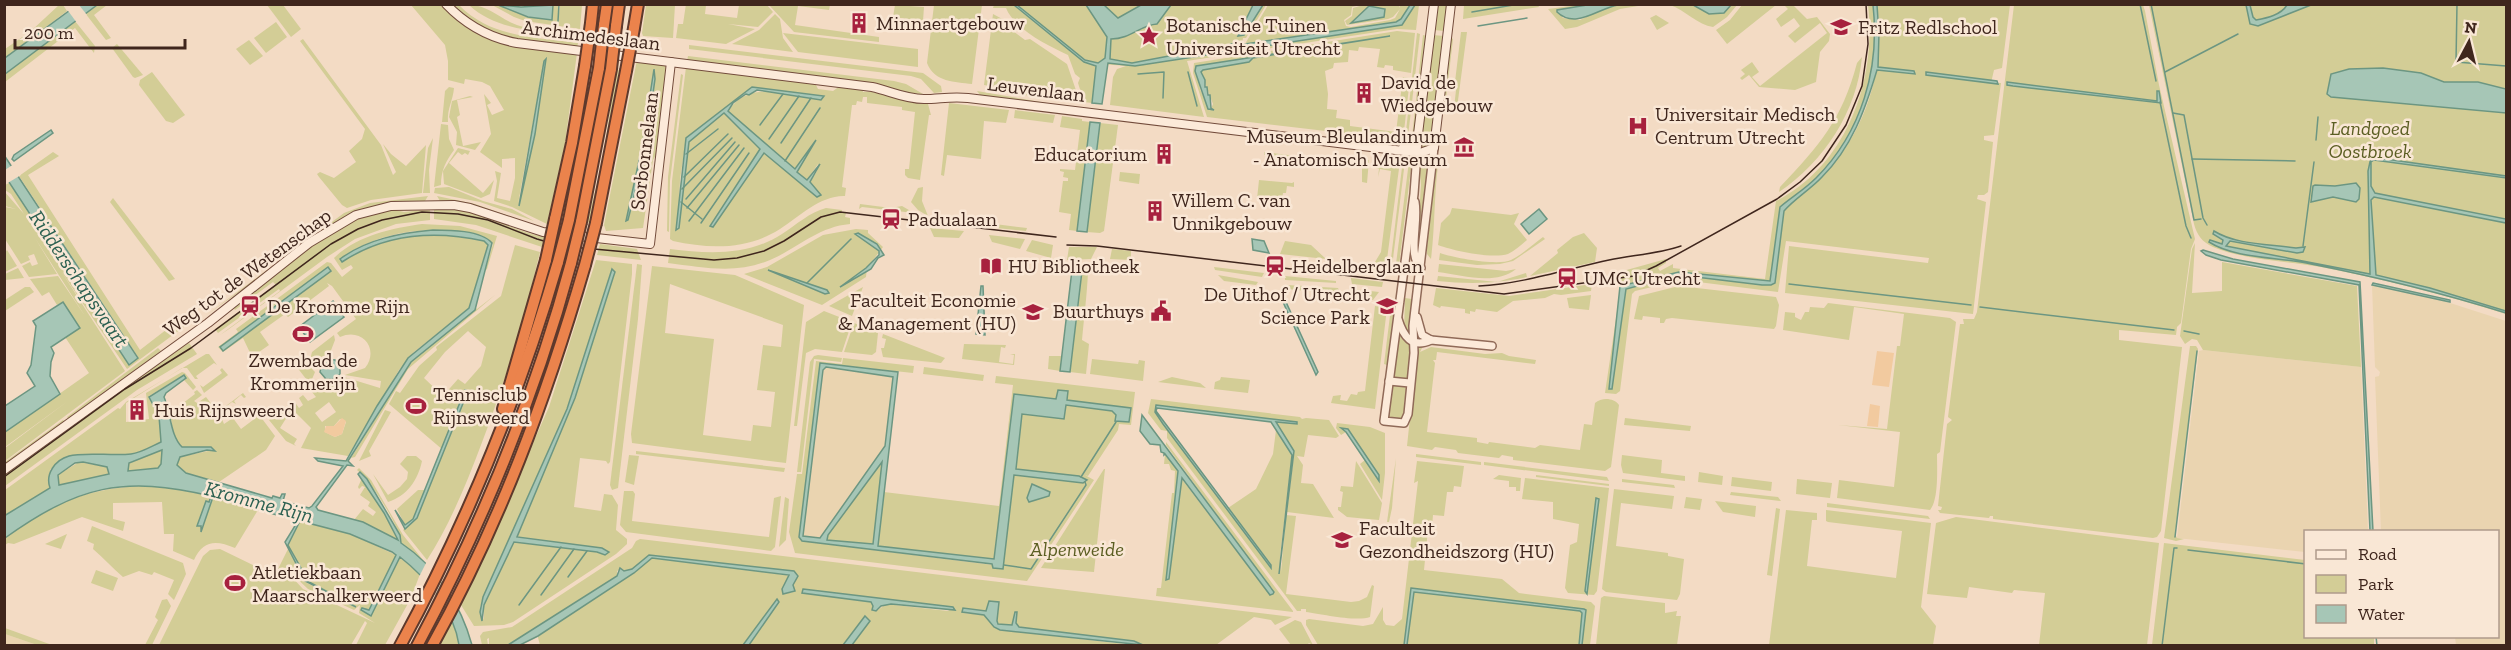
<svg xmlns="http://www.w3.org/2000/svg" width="2511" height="650" font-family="'Zilla Slab',serif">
  <rect width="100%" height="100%" fill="#f3dbc4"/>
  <g fill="#ead4b0">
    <path d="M2372,285L2444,301L2506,321V645H2456L2455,637L2498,636V532L2381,531L2375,377L2379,376L2380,372L2375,367Z"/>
    <path d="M2203,350L2361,367L2368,531L2306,532L2305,552L2177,538L2199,351Z"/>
    <path d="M826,367L893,377L885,446L820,538L803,537L823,369Z"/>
    <path d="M4,634H5L37,645H5Z"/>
  </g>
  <g fill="#d3cd96" fill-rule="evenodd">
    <path d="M686,4L706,5L705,14L737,18L739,5H767L773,12L758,27L728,24L755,29L726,44L676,38L678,24H683Z"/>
    <path d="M59,5H63L67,11L5,58V49L31,31Z"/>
    <path d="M97,5H107L94,15L111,38L106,40L85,13Z"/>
    <path d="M267,5H283L301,29L291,37Z"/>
    <path d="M411,5H442C473,36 495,41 538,48L540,50L577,53L565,144L547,224L512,207L494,201L497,181L495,171L501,173L497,198L510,201L515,178V158L502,159V168L480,152L491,134L484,94L491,103L487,105L492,115L504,110L490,86L482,82L465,79L464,84L448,80V61L445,45ZM546,59L535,134L518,204L544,61Z"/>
    <path d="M451,5H459C491,38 535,37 578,43L577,48L497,35L472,23Z"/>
    <path d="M469,5C488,4 502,21 520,26C538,32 564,28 579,36C541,31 498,32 469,5Z"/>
    <path d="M492,5H498L528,17L552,20L553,5H558V22L560,5H582L580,29L525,21L514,17Z"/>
    <path d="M646,5H675L673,38L643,36L642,33Z"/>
    <path d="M769,5H830L829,10L798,6L795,25L879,37V42L794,32Z"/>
    <path d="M895,5L924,7L923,21L893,17Z"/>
    <path d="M934,5H982L972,84C955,82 934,82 927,63Z"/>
    <path d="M994,5H1014L1084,62L1097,66L1092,103L1084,102L1078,83L1080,78L1075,74L1068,55C1049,46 1015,30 1006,8H993Z"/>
    <path d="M1017,5H1253L1238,36L1244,35L1263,5H1266L1246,38H1243L1242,44C1232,43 1229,47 1220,50C1200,54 1180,51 1160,59L1194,57L1402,25L1414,5H1419L1416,30L1397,29L1187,61L1204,117L1110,105L1113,77L1117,69L1126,66C1117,65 1100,65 1087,60C1074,55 1032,16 1017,5Z"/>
    <path d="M1268,5H1361L1352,7L1351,15L1344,20L1346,26L1351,27L1390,20L1395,18L1400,9L1393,17L1388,19L1347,25L1345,21L1352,16L1353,8L1363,5H1399L1400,8V5H1410L1401,19L1396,22L1245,44Z"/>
    <path d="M1437,5H1447L1444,31L1434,30Z"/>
    <path d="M1538,5L1539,7L1463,19L1464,5Z"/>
    <path d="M1578,5H1593L1558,10L1563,18L1580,20L1609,6L1644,5L1620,9L1577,27L1565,29L1548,9Z"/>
    <path d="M1670,5H1693L1709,14L1724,13L1731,5H1737L1727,17L1713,27C1698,25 1685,10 1670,5Z"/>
    <path d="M1742,5H1776L1727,44L1716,30L1730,20Z"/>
    <path d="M1784,5H1793L1807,19L1817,17L1830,34L1829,41L1820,52L1816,82L1795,90L1759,87L1749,75L1742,80L1740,78L1745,74L1741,70L1752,62L1759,72L1752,77L1760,86L1827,33L1820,23L1795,43L1788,36L1800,26L1794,18L1781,27L1776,19L1788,9Z"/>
    <path d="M1868,5H1873C1880,68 1862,132 1816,178C1805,189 1792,197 1780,207L1771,278L1776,264L1784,211C1795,196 1815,186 1828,171C1868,125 1886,65 1877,5H2010L2002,68L1994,70L1991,83H2001L1994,135L1984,136V140L1993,142L1988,192L1984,195H1978L1977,199L1986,202L1973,314L1785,293L1789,246L1928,263L1929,258L1786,241L1778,292L1682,280L1635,291L1632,294L1620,391L1616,394L1605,393L1623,271L1666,259V263L1658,268L1660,271L1673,264V268L1765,279L1776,201C1847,165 1877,79 1868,5Z"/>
    <path d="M2014,5H2143L2145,11L2159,85L2195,239L2191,249L2181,323L2177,327L2176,335L2119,330V340L2182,347L2161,531L2157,537L2153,538L1993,519V516H1990L1989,518L1940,513L1938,510H1941L1942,507L1938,506L1947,424L1952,420L1948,417L1960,324H1964L1963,319H1974L1977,312Z"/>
    <path d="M2149,5H2506V314C2445,295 2384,279 2321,267C2287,261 2244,260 2213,247C2202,242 2197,235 2194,224Z"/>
    <path d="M775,14L780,19L783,38L793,52L732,44L759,30Z"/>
    <path d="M993,14L1006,21L1013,31L1025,40L1030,39L1067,64L1080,102L1016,94L1004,88L984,85Z"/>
    <path d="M1656,15L1669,23L1657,30L1650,18Z"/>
    <path d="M75,21L95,46L94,53L75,28L5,82V74Z"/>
    <path d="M276,22L287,37L266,53L254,38Z"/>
    <path d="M1397,31L1415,33L1411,73L1393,70V66L1385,65L1384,68L1377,67L1380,49L1359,47L1358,51L1349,50L1348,62L1334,63L1333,68L1325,71L1328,94L1327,109L1337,110L1336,118L1350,120V126L1396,132L1403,77L1410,78L1403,140L1207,117L1193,73L1194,63ZM1383,37L1253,58L1203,70L1201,72L1213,104L1210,111L1200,89L1197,66Z"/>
    <path d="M1461,32H1467L1457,108H1454L1456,90H1454Z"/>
    <path d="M783,33L918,49V67L798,52Z"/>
    <path d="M1417,33L1420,34L1408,136L1405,140Z"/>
    <path d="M1423,35L1427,36L1417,121L1412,137Z"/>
    <path d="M1433,35L1444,36L1436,102L1431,107L1426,105V101Z"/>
    <path d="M1450,37L1453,39L1445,108L1442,106Z"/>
    <path d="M303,39L381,145L393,175L396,172L383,144L391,154L406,166L426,145L422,193L371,200L347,208L342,205L319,177L317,174L320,172L334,178L356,162L349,151L362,139L365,129L300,41Z"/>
    <path d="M249,40L263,56L250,65L236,49Z"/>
    <path d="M117,44L143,75L135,78L133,77L112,48Z"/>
    <path d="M689,45L923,73L941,86L942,92L934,93L921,79L911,76L689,49Z"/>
    <path d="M688,56L894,81L906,84L923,94L904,93L871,83L687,61Z"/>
    <path d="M1862,57C1857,111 1824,162 1779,192L1780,187C1819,146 1842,120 1857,63Z"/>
    <path d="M637,60L664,64L666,68L658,151L653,160L643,228L606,231L604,225Z"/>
    <path d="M589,67H592L563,220L560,219Z"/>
    <path d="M686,67L815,83L818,89L833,91L840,86L862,88L863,92C884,90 905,105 928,104L931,115H929L920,180L908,178L905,175V169H909L915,112L902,110V107L867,103V97H863L862,102L857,101L856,105H852L842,187L846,188L845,196C821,195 800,216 780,229C747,250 710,249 673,241L670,239L672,181ZM752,87L824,96L821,99C789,95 749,79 728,111L795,170L816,141L797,172L807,180L818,164L817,171L810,182L817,196L764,153L713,227L710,226L760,149L724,113L689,142L678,225L680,180L686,138Z"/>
    <path d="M603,68H605L595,134L576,221H573Z"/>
    <path d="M616,70H619C615,121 601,173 590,223L587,222L602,165Z"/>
    <path d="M152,72L185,115L173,123L166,121L139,85L140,80Z"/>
    <path d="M681,74L683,75L670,181L669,232L667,231L668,177Z"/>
    <path d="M449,87L454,88C453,101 447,108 448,122H442L445,91Z"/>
    <path d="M977,91L1058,105L981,96Z"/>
    <path d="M470,96L473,97L457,100L460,115L457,117L463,146L481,142L475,150L456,145L457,132L449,117L452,101Z"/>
    <path d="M949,103L1009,110L1006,123L984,121L981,159L947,155L944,176L941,175Z"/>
    <path d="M1015,110L1055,115L1053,123L1014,118Z"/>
    <path d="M1429,114L1434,119L1429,146L1420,149L1423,118Z"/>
    <path d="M1062,116L1082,119V121L1090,122L1077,231L1069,230L1071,214L1059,212L1063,181H1068V178L1063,177L1064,172L1060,171V169L1075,170L1080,130L1060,127Z"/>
    <path d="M1100,123L1118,125L1104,231L1100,233L1087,232Z"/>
    <path d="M441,124L448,125L449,139L454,150C446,161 441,170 441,185L434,187Z"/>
    <path d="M433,138L429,170L430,193H423L428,148Z"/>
    <path d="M458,148L470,151L468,155L465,153L462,155L458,152L449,163L483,193L494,180L490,194L481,198L444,184L443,171Z"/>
    <path d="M53,152L59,156L28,175L140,350L180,319L185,326L127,369L61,271L125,371L5,461V448L68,401L5,447V432L89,373L65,337L79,327L63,302L57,305L49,292L42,296L30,279L58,276L85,316L35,238L57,274L29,277L22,266L30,262L32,266L38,264L34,254L28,256L30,260L21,264L5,239V207L16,209L5,206L4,191L24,214L11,194L5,190V185L9,183L128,364L138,357L19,176Z"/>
    <path d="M1264,152L1360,164L1362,159L1369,160L1367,183L1362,182V166L1264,155Z"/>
    <path d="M1376,158L1400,161L1386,267L1366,264L1375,262L1381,252L1391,171L1380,169L1378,177L1379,169L1375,168Z"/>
    <path d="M1403,159L1405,161L1392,267H1390Z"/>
    <path d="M1412,160L1398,273L1395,272L1409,161Z"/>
    <path d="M1419,161L1428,163L1416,258L1421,185Z"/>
    <path d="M1436,165H1438C1434,197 1435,227 1431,259L1427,254V247Z"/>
    <path d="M1120,172L1140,174L1139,184L1119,181Z"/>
    <path d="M1259,180L1292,183L1294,182V187L1287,186L1286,193H1283L1282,199L1277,198L1276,201L1257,199Z"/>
    <path d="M449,187L483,201L512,209L534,221L480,202L434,193L435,188Z"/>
    <path d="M923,187L922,201L928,216L918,210L911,202L918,188Z"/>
    <path d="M428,196L425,201L380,205L344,217L205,316L344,213L370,203Z"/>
    <path d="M437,196L475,204L546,229L450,201H440Z"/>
    <path d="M113,198L175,279L169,281L110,202Z"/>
    <path d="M860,204L891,208L902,206L914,213L862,207L859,209Z"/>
    <path d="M434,207C475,208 505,228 544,237L542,247L476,225L434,219Z"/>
    <path d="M826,208L842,210V213H846L845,217L850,218V224C816,227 795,251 765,262C733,274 701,267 668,263L670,249C709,254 748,256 782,234C796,225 810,212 826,208Z"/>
    <path d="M1452,208L1511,215L1519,213L1514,224L1527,240C1521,245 1515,251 1508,254C1492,259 1454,251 1438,245L1441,223L1450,214Z"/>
    <path d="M391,209L404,212L430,209V220L396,224L355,239L327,257L229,329L220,335L280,291L279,289L218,333L215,329L276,285L273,282L235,310L233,307L323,237L356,217Z"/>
    <path d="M987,223L1027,228L1026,231L987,227Z"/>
    <path d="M422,224L460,226L497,236L487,269L485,271L493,244C486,236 478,235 468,233C425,225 375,233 340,259C355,255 368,248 383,242C417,231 450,234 484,241L488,245L469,308L414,352L399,370L348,456L301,448L311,428L292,409L280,428L297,439L294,444L296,446L286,441L269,420L294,401L299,408L303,405L299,398L303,395L308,401L316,397L312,392L315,389H310L316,381L332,385L344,377L380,388L381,381L345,375L365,368C380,349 362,327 340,337L337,333L356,319L332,286L327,283L329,286L288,317L285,314L260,332L269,345L252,357L243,338L223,352L218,347L238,332L236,329L327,262L331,263L342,277L353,268L351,265L342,270L334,258C356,236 392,228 422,224ZM328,267L331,269L223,351L221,347ZM329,402L336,412L322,422L315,413ZM340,419L346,422L342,434L335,437L325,432V426H334Z"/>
    <path d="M930,228L964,231L959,238L934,237Z"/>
    <path d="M856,229L868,230V233L883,247L867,268L866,277L822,305L744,274L767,267L823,235Z"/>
    <path d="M1584,233L1597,248L1595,262L1530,276L1558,253L1557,250L1573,237Z"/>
    <path d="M989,235L1025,239L1020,249L992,242Z"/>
    <path d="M1543,237L1545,239L1513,261L1500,264L1477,265L1439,260L1440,253C1454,258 1498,266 1511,260C1522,255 1533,244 1543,237Z"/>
    <path d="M1032,240L1053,245L1051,258L1026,251Z"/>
    <path d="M1285,241L1311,245L1326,259L1280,254Z"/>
    <path d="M2195,243L2192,293L2222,291V262L2357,286L2361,367L2203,350L2197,340L2192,339L2185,344L2180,336L2192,249Z"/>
    <path d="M600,244L637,249L641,260L597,255Z"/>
    <path d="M515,245L540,252C525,317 505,382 481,445C466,485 448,528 427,560L403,530L417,518L468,391H465L443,450L389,404L396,391L400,393L419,366L437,350L436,347L501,296ZM468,331L486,347L481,366L465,384L458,379L443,396L424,378L445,352Z"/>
    <path d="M1069,247H1097L1091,259L1067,260Z"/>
    <path d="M1112,249L1131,251V260L1110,259Z"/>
    <path d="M7,250L17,266L5,272V253Z"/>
    <path d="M596,260L632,264V274L610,462L608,464L606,461L580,458L574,507L601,511L604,494L612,495L618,505L616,530L627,539V544L616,554L513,622L504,625L474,626L461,605L549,407ZM611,271L613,278L575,398L517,537L602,548L608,551L602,553L514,542L484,605V620L480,608L483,597L567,409Z"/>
    <path d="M637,264L642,265L638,319L618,488L612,490L610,485Z"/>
    <path d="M1439,264L1506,271L1516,269C1495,286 1462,275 1438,272Z"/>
    <path d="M652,266L735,275L804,305L786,463L632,443L631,434ZM670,284L783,325L781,347L763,345L757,390L775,392L771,427L753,425L751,441L703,435L714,339L665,333Z"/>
    <path d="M1353,266L1386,270L1385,275L1353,268Z"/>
    <path d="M1214,267L1264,273L1262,277L1215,270Z"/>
    <path d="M18,268L24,278L5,280V274Z"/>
    <path d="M1082,271L1088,272C1087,294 1084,319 1082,340L1089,344L1086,374L1070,372Z"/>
    <path d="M1526,273L1527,277C1496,284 1468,284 1437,281L1438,276L1497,282Z"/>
    <path d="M1218,275L1258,282L1256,285L1224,281Z"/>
    <path d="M1285,276L1336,281V283L1285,280Z"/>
    <path d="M1351,279V278L1383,282L1382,287L1352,284Z"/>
    <path d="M1592,284L1591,291L1561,295L1554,294L1545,298L1513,301L1497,312L1476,309L1475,312L1470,311V314L1465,313V309L1441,306L1440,308L1433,305L1436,288L1509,296Z"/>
    <path d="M1287,285L1338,288L1341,295L1288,289Z"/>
    <path d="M1679,286L1776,297L1779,305L1776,326L1774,329L1672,318L1666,319L1664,323H1660V318L1643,316L1642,320L1634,319L1639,296Z"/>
    <path d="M25,287H30L34,292L5,311V300Z"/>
    <path d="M863,287L852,316L829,306Z"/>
    <path d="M1353,289L1379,292L1373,300L1357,297Z"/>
    <path d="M495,295L408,369L355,457L351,458L411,362L475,307L477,309Z"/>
    <path d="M1591,295L1589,310L1569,308L1567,298Z"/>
    <path d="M1405,298L1412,299V339L1404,330Z"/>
    <path d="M1392,299L1395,300L1387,365L1384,364Z"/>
    <path d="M1828,303L1950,318L1956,322L1940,452L1937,454C1937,467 1939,500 1930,510L1837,498L1839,480L1894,487L1900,432L1838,425L1887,429L1897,346H1900L1904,314L1854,307L1849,340L1783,330L1785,312L1795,313V317L1801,320L1805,312H1809L1810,307L1824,308Z"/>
    <path d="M1375,306L1387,308L1375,409L1331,403L1333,396L1341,395L1340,400L1347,401L1351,394L1357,395L1358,392L1365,391Z"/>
    <path d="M824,311L852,322L842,352L815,349L806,353L797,426H794L806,322Z"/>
    <path d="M854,323L878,333L876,352L872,355L844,352Z"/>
    <path d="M1398,332L1402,339L1411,345L1407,379L1394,378L1392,375Z"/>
    <path d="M883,334L945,358L941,363L883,357L881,348H884L886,339L882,338Z"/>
    <path d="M334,335L335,340L330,353L319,358L315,367L310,360L312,352Z"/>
    <path d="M189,343L197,354L137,390L5,486V473L139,375Z"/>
    <path d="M964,344L1006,345L1005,348L1001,347L999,362L1013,364L1014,355L1010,354H1015L1014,365L962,359Z"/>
    <path d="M1420,346H1423L1420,352L1431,347L1485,354L1502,353L1509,356L1536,360L1535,364L1437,352L1436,360H1433L1435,363L1427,432L1477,438V442L1488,444L1489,442L1535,448L1540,445L1580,450L1584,424L1592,425L1595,403C1602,397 1614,398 1619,405L1611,467L1605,471L1513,460V457L1502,455L1499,458L1458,453L1456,450L1435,447L1432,450L1407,446L1417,352Z"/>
    <path d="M2190,346H2196L2198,349L2175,534L2177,538L2184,539L2176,541L2164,538Z"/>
    <path d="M158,348L161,351L70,421L67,417Z"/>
    <path d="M206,354H209L217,365L214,363L196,376L198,379H195L187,368H182L126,403V422L149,419L146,393L182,372L185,373L196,387L193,390L184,380L186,378L184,375L149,396L159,416L162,442C152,446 141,453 131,454C103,458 71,447 50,470V488L5,516V490L118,408L120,409L126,402Z"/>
    <path d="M818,355L842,358L841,362L814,359L801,472H797L810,362L814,356Z"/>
    <path d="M1049,356H1061L1060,371L1048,369Z"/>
    <path d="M843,358L914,366L913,373L820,363L799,537L802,541L993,565L1014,475L1085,482L1079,476L1016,469L1022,414L1064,419L1066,405L1112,411L1116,415V421L1129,422L1131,408L1066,400L1058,390L1056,400L1014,395L994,559L877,546L884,492L999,506L1013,385L995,383L996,376L1135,392L1131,425L1119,424L1118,430L1088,476L1085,475L1094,480L1027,581L795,553L789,532L797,474H802L816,361L842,364Z"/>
    <path d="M1092,359L1138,364L1139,360L1145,361L1143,381L1090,374Z"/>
    <path d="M303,360L315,372L310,384L296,366Z"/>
    <path d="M924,367L984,375L983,381L923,374Z"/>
    <path d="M222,368L228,375L204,393L200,385L203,387L222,373L220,370Z"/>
    <path d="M1172,377L1200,383L1206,388L1158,382Z"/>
    <path d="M1221,377L1250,380L1248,393L1214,389L1215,382L1220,380Z"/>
    <path d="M1391,385L1405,387L1406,389L1404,405L1406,413L1401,419L1388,417Z"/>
    <path d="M197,390L202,395L194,401L197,403L206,397L216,410L213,413L214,415L243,393L246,397L244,398L241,395L234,401L236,404L232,402L224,408V413L222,410L219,412L224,424L233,418L241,429L257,417L255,413L257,412L275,436L266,450L219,482L186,473L176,465L180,457L213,450L211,447H182L174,438L170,413L195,394L194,392Z"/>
    <path d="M1151,399L1300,417L1302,419L1306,418L1329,420L1339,436L1336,438L1308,435L1304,457L1297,456L1303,465L1301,483L1313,484L1334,518L1287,512L1294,454L1276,421L1296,424L1156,406L1155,409L1163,424L1271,568V564L1228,508L1256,489L1273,454L1276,430L1292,455L1280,556L1281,572L1286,515L1296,516L1286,594L1351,602L1359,601L1367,597L1372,585L1374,586L1370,617C1357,622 1321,614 1306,612V609H1301V611H1297L1167,438V431L1161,430L1148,413Z"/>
    <path d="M385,410L391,412L369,451L371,456L359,461Z"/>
    <path d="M1625,418L1691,426L1690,431L1624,425Z"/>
    <path d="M63,420L66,423L5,467V462Z"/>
    <path d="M1337,423L1370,427L1385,433V473L1382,500L1360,464L1365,460L1379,481L1346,432L1341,435L1336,428Z"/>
    <path d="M1166,442L1293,611V612L1156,596L1157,588H1161L1172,493H1174L1175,471L1171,470L1169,464H1164L1165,454L1178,471L1166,580L1169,579L1181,478L1270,595L1274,593L1166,445Z"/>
    <path d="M162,450L161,464L158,468L128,471L129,463Z"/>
    <path d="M636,451L785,468L784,472L636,454Z"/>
    <path d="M1416,454L1481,462V465L1416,457Z"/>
    <path d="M629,455L639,456L634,485L625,482Z"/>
    <path d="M1622,455L1662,460L1661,473L1685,476V481L1623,473L1621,465Z"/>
    <path d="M407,456H416L422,461C418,480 407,496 388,502L373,474L388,495L400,487L407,479L408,472L400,464Z"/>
    <path d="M1396,458L1392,508L1389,522H1387Z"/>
    <path d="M1356,461L1382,503L1379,520L1347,517L1338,510V507H1341L1343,492L1340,491L1341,486L1353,487Z"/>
    <path d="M1417,461L1464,466L1461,487L1454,486L1453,492H1447L1444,516L1433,515L1432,527L1428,529L1424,570L1502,579L1519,593L1591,602L1595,606L1590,645H1318L1306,625V620L1309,619L1363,626L1373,624L1383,607V620L1386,625L1394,626L1402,619L1418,481L1414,483Z"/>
    <path d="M79,462L107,467L109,474L59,485L58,475Z"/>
    <path d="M880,462L883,463L873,544L827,540V535Z"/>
    <path d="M1484,462L1607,477L1609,481L1484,465Z"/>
    <path d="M359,468L371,480L403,535L427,565L401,543C400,526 370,480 357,470Z"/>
    <path d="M1105,469L1094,572L1041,568L1104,469Z"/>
    <path d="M1699,472L1723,476L1722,485L1698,482Z"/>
    <path d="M1499,475L1521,478L1520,491H1516V487H1509V481L1493,479Z"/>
    <path d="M1536,475L1609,484V486L1536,477Z"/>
    <path d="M1732,477L1772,482L1771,491L1731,486Z"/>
    <path d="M362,478L384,513L398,541L354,520L363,509L373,516L376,512L368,506L370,502L360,495L365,487L362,486L359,489L358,487Z"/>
    <path d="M1525,478L1609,488L1597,591L1594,595L1568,593L1565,588L1570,545L1577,542L1579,524L1553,519V502L1522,499Z"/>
    <path d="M1622,479L1674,485L1675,488L1622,482Z"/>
    <path d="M1797,479L1832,483L1830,498L1796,494Z"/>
    <path d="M141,486L166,487L211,496L209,502L207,501L200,532L213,497L258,510L235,548C216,540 203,540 194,560L173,551L174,534H164L162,502L113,503V519L125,522L123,531L82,517L14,544L8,543L5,545V538C51,505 82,489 141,486Z"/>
    <path d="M1614,489L1674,496L1672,509L1621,503L1616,546L1668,553V556L1684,559L1680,594L1677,600L1606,592L1602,589Z"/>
    <path d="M418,490H426L413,519L405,525L397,509Z"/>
    <path d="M624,491H633L635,494L632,521L769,537L774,498L781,496L775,547L771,551L626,532L620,525Z"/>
    <path d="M1731,492L1778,497L1781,501L1730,495Z"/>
    <path d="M785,497L789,499L786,540L779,547Z"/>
    <path d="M1686,497L1702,499L1700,510L1684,508Z"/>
    <path d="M1715,501L1756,506L1755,517L1723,512Z"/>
    <path d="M1827,503L1928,516L1930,519L1827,507Z"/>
    <path d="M1776,508L1780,509L1772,576L1767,575Z"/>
    <path d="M1786,510L1817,513V520H1812L1807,566L1896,578L1902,531L1828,522L1826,521V510L1931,523L1921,607L1936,626L1933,645H1769Z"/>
    <path d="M1956,517L2159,543L2147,645H2039L2045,593L2014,590L2012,593L1969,587L1967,598L1927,594L1936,523Z"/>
    <path d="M299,521L350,534L396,555L369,610L363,608L362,610L371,615L399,557L420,574L411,598L385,645H356L367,623L365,621L351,645H159L203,556L210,550L220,549L263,570L290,575L303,589L375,623L359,613L360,605L354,610L308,589L291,573L278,569L288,549L307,583L356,607L309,582L288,545Z"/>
    <path d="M92,526L183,563L186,574L174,600L168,594L174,580L154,572L152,575L139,571L123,577C112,568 104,558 93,549L94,544L87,541Z"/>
    <path d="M67,534L61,549L45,544Z"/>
    <path d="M640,539L1292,617L1275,625L1271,620L1254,617L1216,645H1143L1134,641L1019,627L1016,623L1017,612L1012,625L998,624L997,621L999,603L989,602L986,611L963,608V613L984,615L994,627L1000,630L1133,645H540L537,634L634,573L651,558L786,575L790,577L785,583L783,594L793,592L794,571L651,555L630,571L626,572L621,569L617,571V576L508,645H489V638L487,639L488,645H482L480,636L483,632L512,627L632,548L636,541ZM803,589L953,607L948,611L886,604L878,610L872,609L873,606L871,602L802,593Z"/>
    <path d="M2164,543L2305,560L2306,636L2374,637V645H2152Z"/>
    <path d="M96,570L118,578L113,591L91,583Z"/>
    <path d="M1604,596L1665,603V613L1677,611L1676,616H1681L1677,645H1596L1601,598Z"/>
    <path d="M167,599L171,606L152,645H145L158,620L155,617L162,600Z"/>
    <path d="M454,619L463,645H439Z"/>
    <path d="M1295,620L1301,622L1313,645L1309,643L1307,645H1291L1279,629Z"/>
    <path d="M4,628H5L52,645H37L5,634Z"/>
  </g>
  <g fill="#f2ca9f">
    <path d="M1877,351L1894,353L1889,387L1872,385Z"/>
    <path d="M1870,404L1880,406L1878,427L1867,426Z"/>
    <path d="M342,418L346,421L342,434L335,437L324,432L326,426H334Z"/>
  </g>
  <g fill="#a6c6b6" stroke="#6c9682" stroke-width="1.5" fill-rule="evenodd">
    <path d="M1593,4L1618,5C1598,8 1576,30 1557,12V10Z"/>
    <path d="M77,5H97L5,74V58Z"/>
    <path d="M498,5L521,7L553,5L552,20L528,17Z"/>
    <path d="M1014,5H1017L1085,60L1098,63L1105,58L1107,37L1086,5H1104L1118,18L1141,5H1171L1157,24C1140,25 1131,39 1111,39L1110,59L1132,63L1190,52L1203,53L1221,50L1231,44H1245L1396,22L1401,19L1410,5H1415L1402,25L1135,66L1108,63L1102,104L1092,103L1096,66L1084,62Z"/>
    <path d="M1253,5H1263L1244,35L1238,36Z"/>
    <path d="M1693,5H1731L1724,13L1709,14Z"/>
    <path d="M1873,5H1877L1879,34L1878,67L1914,71L1915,74L1877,70C1865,110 1852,147 1822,177C1811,189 1794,199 1784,211L1775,283L1771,285H1762L1679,275L1626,289L1612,389H1609L1620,286L1679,272L1770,281L1780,207C1792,197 1805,189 1816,178C1862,132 1880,68 1873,5Z"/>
    <path d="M2246,5H2250L2253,17L2256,20C2267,18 2281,15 2287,5H2311L2258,26L2250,24Z"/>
    <path d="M1369,6L1385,9L1384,17L1351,23Z"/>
    <path d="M1390,36L1253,58L1249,62L1203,70L1201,72L1205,80V87H1207L1208,95H1210L1211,108L1214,110L1208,109L1195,71L1196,66Z"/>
    <path d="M546,59L535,134L519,206L544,61Z"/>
    <path d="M2383,68L2421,73L2444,82H2478L2506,89V113L2331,97L2327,94L2331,74L2349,69Z"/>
    <path d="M654,69L655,79L642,172L637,184L628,220L626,221L642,147Z"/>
    <path d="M1926,72L1997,81L1998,84L1926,75Z"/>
    <path d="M2007,82L2157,101V91H2159L2161,103L2013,86L2007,85Z"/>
    <path d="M752,87L824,96L821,100L757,90L749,95L746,94L733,103L728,111L795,169L816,140L797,172L807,180L820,164L810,182L821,195L817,197L764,153L713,227L710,226L760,149L724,113L689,142L679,228L676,230L686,138Z"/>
    <path d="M1090,122L1100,123L1087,232L1077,231Z"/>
    <path d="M51,130L53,133L14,161L12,159L14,155Z"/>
    <path d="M4,155L138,358L129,365L5,176Z"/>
    <path d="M2371,157L2506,176V178L2374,160L2371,162V186L2375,193L2506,219V223L2374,197L2371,200L2376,275L2430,288L2506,311V313C2442,293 2377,277 2311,264C2281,257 2235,259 2209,242L2210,240L2222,244L2223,240L2213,234L2214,231C2236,245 2270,244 2296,248L2305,247L2303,252L2297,253L2230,241L2226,246L2370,274L2368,171Z"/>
    <path d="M2356,183L2360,188L2359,199L2356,202L2333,197L2311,202L2313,186L2315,185L2335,186Z"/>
    <path d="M1539,209L1547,219L1529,234L1521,224Z"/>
    <path d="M433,230C449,230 481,230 492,243L475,310L411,362L348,461L353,466L347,465L316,507L318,510L363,522L398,540L384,513L358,474L360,472L367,479L400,535L401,543C437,567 461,605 472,645H459C454,611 427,578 400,557L371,616L361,610L362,608L369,610L396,555L392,552L350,534L300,521L288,545L309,582L356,607L305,581L285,542L298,521L213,497L201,532V526H197L206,501L209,502L211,496C123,475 78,486 5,538L4,516L50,488C45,474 55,460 69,456C82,452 114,456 131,454C141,453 152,446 161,442L159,416L149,397L184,375L186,378L166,393L164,397C171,413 170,435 182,447H211L215,451L207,450L180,457L177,465L186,473L272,498L273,496L280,498L282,494H285L283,501L309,508L312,506L343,466L318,461L315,458L346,461L377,406L408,358L469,308L488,245L484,241C434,230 386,233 342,262L340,259C367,239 400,233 433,230ZM162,450L161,464L158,468L128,471L129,463ZM83,462L107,467L109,474L59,485L58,475L75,463Z"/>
    <path d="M858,233L877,244L884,255L878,258L871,269L840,287L866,268L879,255V251L855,234Z"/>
    <path d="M1252,239L1264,241L1269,253L1253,250Z"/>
    <path d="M2203,250L2233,259L2360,282L2373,531H2370L2359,285L2221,260L2206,255L2201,251Z"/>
    <path d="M328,267L331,271L223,351L220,347Z"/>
    <path d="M612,269L615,272L613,278L575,398L517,537L602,548L609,552L605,555L597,552L514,542L484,605L482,621L480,612L483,597L567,409Z"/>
    <path d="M768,270L827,290L829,293L825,294Z"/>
    <path d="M1072,270L1082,271L1070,372L1060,371Z"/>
    <path d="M2373,283L2450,300V302L2372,285Z"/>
    <path d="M981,286H983L985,335L976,334Z"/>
    <path d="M333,301L344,317L310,342L299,327Z"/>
    <path d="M63,302L80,328L51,347L54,353L51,362L50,376L60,394L5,432V406L35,386L27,373L31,365L36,326L33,321Z"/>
    <path d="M1283,302H1286L1318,372L1316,375Z"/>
    <path d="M327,359L335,360L340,366V374L334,379H326L320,372L322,363Z"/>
    <path d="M820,363L898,372L878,546L994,559L1014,394L1056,399L1058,390L1068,391L1067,400L1131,408L1129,422L1115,421L1116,415L1112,411L1066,405L1064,419L1022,414L1016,469L1079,476L1087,480L1083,483L1014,475L1003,569L993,568L992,564L802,541L799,537ZM826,367L893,377L885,446L820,538L803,536L823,370ZM882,462L873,544L827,540L828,535Z"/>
    <path d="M465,390L468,391L417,518L405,529L395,510L405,525L413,519Z"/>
    <path d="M1156,405L1297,422V424L1276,422L1294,451L1279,574L1292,455L1271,422L1157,408L1156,411L1271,565V568L1163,424L1155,412Z"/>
    <path d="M1142,415L1274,592L1273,594L1270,595L1182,478L1169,579L1166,580L1178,471L1165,454L1164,455V453L1161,452L1160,445L1150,444L1140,431Z"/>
    <path d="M1341,428L1348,429L1379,475V481L1346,432Z"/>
    <path d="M1032,484L1050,492L1049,496L1029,502L1027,498Z"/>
    <path d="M1596,498L1599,499L1587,594L1585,591Z"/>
    <path d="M649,555L794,571L798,576L793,585L795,591L783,594L782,589L789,575L652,558L634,573L538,636L520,645H508L617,576L620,568L624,571L632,569Z"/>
    <path d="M1411,588L1584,609L1586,610L1582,645H1579L1582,613L1580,611L1414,592L1407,645H1404Z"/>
    <path d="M803,589L953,607L955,610L891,604L881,606L876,611L872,610L873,606L871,602L802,593Z"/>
    <path d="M777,599L779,602L749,645H743Z"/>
    <path d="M989,601L999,602L997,621L998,624L1012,625L1015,612H1017L1016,623L1019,627L1134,641L1143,645L1000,630L994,627L984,615L962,612L963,608L986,611Z"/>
    <path d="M865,616L870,621L852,645H843Z"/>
  </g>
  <g fill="#f3dbc4">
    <path d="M71,4L79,5L87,15L77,23L66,8Z"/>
    <path d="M14,164L21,175L6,184L5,170Z"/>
    <path d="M427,561L443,579L434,597L419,577Z"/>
  </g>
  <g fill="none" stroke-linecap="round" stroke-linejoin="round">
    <g stroke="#6c9682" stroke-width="1.5">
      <path d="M2140,4L2156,81"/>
      <path d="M2151,4L2194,220L2201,219"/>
      <path d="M2457,4L2456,62L2506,66"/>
      <path d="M1472,12L1519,4"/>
      <path d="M558,21L559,4"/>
      <path d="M1478,26L1527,18"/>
      <path d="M1188,72L1197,106"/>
      <path d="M2165,72L2238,34"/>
      <path d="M1138,74L1164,72L1163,98"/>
      <path d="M2160,102L2186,226L2191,238"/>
      <path d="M2173,113L2184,115L2203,218L2207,225"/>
      <path d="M760,125L783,94"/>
      <path d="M769,139L799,96"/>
      <path d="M2316,140L2318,117"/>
      <path d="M781,143L811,98"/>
      <path d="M686,154L718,129"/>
      <path d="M2192,159L2295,161"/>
      <path d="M785,161L820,108"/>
      <path d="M684,177L728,134"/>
      <path d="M682,189L732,138"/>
      <path d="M686,199L735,142"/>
      <path d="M681,202L702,219"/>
      <path d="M687,208L739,145"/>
      <path d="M689,221L744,148"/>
      <path d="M701,223L749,153"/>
      <path d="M2303,246L2314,162"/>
      <path d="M807,283L851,239"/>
      <path d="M1789,284L1971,305"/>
      <path d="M1980,307L2174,330"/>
      <path d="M2184,331L2199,334"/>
      <path d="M1081,477L1116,422"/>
      <path d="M2175,537L2197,351"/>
      <path d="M2188,550L2306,564"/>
      <path d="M1004,565L1031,569L1086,485L1085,482"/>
      <path d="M568,577L587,551"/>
      <path d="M541,595L574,549"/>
      <path d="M519,605L561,547"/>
      <path d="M2376,636L2377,646"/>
      <path d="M2162,646L2174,548H2177"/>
    </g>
    <g stroke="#906a58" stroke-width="10">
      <g id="tertiary">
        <path d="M1418,139L1414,194L1384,421L1404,423L1408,414L1414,353L1413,326L1434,148"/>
        <path d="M1415,202C1419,222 1407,255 1421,268"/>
        <path d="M1417,317L1422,335L1431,340L1492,346"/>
        <path d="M1398,319C1403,336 1412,349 1431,340"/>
        <path d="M1389,381L1410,383"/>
      </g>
    </g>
    <g stroke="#724b3b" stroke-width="10">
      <g id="secondary">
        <path d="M446,4C466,25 490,38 517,43L872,87C890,91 905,99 924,99C939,99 952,96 968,98L1420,153L1434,148L1451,4"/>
        <path d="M1403,148L1412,147L1418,134L1434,4"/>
        <path d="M4,470L208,323L309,243L356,215L391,206L454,205L470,208L543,232L650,244L671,62"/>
      </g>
    </g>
    <g stroke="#5e392c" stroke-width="14">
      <g id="motorway">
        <path d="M591,23L593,4"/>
        <path d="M604,25L607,4"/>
        <path d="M616,26L619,4"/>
        <path d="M634,28L638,4"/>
        <path d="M555,219L572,143L585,66"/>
        <path d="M569,220L599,68"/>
        <path d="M581,222L611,69"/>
        <path d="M596,223L626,71"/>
        <path d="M503,409L546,260"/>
        <path d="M400,646C467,523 519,396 558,262"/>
        <path d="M417,646C482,524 535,397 571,263"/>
        <path d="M432,646C500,523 546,399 585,265"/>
      </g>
    </g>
    <use href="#tertiary" stroke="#fcead9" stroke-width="7"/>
    <use href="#secondary" stroke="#fcead9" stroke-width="8"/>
    <use href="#motorway" stroke="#eb834c" stroke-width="10"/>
    <g stroke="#3f261d" stroke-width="1.5">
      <path d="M1067,245L1097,246L1504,294L1634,276L1656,266L1777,199L1800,182L1822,161L1846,125L1862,86L1868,44L1866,4"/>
      <path d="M1479,286C1522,284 1567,269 1609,260C1633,255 1658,254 1681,246"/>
      <path d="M4,477L125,389L191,348L331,244L358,229L382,220L422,212L458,214L488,220L537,239L561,246L714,260L737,258L764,251L784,241L821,217L840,212L1056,237"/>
    </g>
    <g stroke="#5e392c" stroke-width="14" stroke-linecap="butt">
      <g id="motorway-bridge">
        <path d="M585,66L591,23"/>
        <path d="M599,68L604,25"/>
        <path d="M611,69L616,26"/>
        <path d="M626,71L634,28"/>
        <path d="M546,260L555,219"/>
        <path d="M558,262L569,220"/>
        <path d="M571,263L581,222"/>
        <path d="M585,265L596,223"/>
      </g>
    </g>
    <use href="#motorway-bridge" stroke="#eb834c" stroke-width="10"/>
  </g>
  <defs>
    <g id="building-bare" transform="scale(1.62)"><path d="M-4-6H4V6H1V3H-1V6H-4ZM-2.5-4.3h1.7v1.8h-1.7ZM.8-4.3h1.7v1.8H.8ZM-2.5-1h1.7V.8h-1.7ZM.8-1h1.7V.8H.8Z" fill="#a7213e" stroke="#f9e7d5" stroke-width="2.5" paint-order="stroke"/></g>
    <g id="school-bare" transform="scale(1.62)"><path d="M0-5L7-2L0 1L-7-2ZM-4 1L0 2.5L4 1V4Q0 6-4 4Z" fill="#a7213e" stroke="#f9e7d5" stroke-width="2.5" paint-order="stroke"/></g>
    <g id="sight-bare" transform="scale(1.62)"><path d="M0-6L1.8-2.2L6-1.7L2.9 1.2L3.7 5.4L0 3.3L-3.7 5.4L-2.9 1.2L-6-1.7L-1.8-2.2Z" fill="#a7213e" stroke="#f9e7d5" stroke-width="2.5" paint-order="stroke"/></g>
    <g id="hospital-bare" transform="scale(1.62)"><path d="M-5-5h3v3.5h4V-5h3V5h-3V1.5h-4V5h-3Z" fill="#a7213e" stroke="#f9e7d5" stroke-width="2.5" paint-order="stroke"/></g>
    <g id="museum-bare" transform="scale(1.62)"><path d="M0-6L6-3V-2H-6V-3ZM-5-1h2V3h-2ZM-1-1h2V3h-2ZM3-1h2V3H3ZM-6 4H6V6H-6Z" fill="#a7213e" stroke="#f9e7d5" stroke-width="2.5" paint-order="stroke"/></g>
    <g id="station-bare" transform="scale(1.62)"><path d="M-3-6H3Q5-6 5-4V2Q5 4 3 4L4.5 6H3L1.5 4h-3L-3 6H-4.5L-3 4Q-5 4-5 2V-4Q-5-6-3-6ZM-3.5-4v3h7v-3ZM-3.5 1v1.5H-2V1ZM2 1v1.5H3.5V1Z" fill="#a7213e" stroke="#f9e7d5" stroke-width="2.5" paint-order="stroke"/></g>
    <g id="library-bare" transform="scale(1.62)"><path d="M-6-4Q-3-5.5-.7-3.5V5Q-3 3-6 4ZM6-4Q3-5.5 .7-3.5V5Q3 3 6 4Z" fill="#a7213e" stroke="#f9e7d5" stroke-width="2.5" paint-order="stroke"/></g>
    <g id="university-bare" transform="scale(1.62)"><path d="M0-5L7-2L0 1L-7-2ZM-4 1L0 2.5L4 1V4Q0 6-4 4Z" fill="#a7213e" stroke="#f9e7d5" stroke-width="2.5" paint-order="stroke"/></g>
    <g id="civic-bare" transform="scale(1.62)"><path d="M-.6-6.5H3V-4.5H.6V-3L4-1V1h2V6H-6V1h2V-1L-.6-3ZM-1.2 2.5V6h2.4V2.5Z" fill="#a7213e" stroke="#f9e7d5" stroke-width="2.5" paint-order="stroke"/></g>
    <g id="stadium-bare" transform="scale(1.62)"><path d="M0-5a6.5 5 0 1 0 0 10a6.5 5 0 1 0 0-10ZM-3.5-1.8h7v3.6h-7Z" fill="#a7213e" stroke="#f9e7d5" stroke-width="2.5" paint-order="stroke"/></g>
  </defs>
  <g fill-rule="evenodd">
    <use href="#building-bare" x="859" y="23"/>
    <use href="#school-bare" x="1841" y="27"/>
    <use href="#sight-bare" x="1149" y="36"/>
    <use href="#building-bare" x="1364" y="93"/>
    <use href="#hospital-bare" x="1638" y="126"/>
    <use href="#museum-bare" x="1464" y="147"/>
    <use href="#building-bare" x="1164" y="154"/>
    <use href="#building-bare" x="1155" y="211"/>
    <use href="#station-bare" x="891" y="219"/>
    <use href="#library-bare" x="991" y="266"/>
    <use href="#station-bare" x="1275" y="266"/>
    <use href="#station-bare" x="1567" y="278"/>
    <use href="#station-bare" x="250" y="306"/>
    <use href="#university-bare" x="1387" y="306"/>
    <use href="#civic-bare" x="1161" y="311"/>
    <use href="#university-bare" x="1033" y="312"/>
    <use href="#stadium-bare" x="303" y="334"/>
    <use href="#stadium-bare" x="416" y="406"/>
    <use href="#building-bare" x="137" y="410"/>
    <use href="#university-bare" x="1342" y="540"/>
    <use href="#stadium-bare" x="235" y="583"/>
  </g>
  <g text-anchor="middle" stroke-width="5" stroke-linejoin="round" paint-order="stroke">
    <g font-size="20" fill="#3f261d" stroke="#f9e7d5" text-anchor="start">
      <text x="876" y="30">Minnaertgebouw</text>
      <text x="1166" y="32">Botanische Tuinen<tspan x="1166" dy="23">Universiteit Utrecht</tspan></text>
      <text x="1858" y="34">Fritz Redlschool</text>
      <text x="1381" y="89">David de<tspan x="1381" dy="23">Wiedgebouw</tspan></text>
      <text x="1655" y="121">Universitair Medisch<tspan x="1655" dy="23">Centrum Utrecht</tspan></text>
      <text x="1447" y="143" text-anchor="end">Museum Bleulandinum<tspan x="1447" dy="23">- Anatomisch Museum</tspan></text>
      <text x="1147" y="161" text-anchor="end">Educatorium</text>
      <text x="1172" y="207">Willem C. van<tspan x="1172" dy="23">Unnikgebouw</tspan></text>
      <text x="908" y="226">Padualaan</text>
      <text x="1008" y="273">HU Bibliotheek</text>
      <text x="1292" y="273">Heidelberglaan</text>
      <text x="1584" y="285">UMC Utrecht</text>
      <text x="1370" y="301" text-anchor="end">De Uithof / Utrecht<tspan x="1370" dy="23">Science Park</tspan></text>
      <text x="1016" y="307" text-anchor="end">Faculteit Economie<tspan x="1016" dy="23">&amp; Management (HU)</tspan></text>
      <text x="267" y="313">De Kromme Rijn</text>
      <text x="1144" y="318" text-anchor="end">Buurthuys</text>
      <text x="303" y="367" text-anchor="middle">Zwembad de<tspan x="303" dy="23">Krommerijn</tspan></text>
      <text x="433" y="401">Tennisclub<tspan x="433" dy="23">Rijnsweerd</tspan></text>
      <text x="154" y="417">Huis Rijnsweerd</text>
      <text x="1359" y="535">Faculteit<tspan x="1359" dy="23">Gezondheidszorg (HU)</tspan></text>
      <text x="252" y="579">Atletiekbaan<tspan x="252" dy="23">Maarschalkerweerd</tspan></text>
    </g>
    <g font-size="20" fill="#3f261d" stroke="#f9e7d5">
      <text transform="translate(591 35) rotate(7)" y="7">Archimedeslaan</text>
      <text transform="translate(1036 89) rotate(7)" y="7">Leuvenlaan</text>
      <text transform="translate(644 151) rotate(-83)" y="7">Sorbonnelaan</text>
      <text transform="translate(247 272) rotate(-36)" y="7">Weg tot de Wetenschap</text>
    </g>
    <g font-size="20" font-style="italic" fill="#5b5e22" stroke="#f9e7d5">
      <text x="2370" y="135">Landgoed<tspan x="2370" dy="23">Oostbroek</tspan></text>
      <text x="1077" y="556">Alpenweide</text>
    </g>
    <g font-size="21" font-style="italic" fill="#2b6051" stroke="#f9e7d5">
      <text transform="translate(79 279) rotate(56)" y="7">Ridderschapsvaart</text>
      <text transform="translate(259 502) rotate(15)" y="7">Kromme Rijn</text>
    </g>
  </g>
  <rect width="2511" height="650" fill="none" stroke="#3f261d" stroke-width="12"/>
  <rect x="2304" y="530" width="195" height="108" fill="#f9e7d5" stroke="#af9a8b" stroke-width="1.5"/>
  <rect x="2316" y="550" width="30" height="9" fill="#fcead9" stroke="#af9a8b" stroke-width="1.5"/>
  <text x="2358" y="560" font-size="18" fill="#3f261d">Road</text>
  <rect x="2316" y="575" width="30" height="18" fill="#d3cd96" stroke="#af9a8b" stroke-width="1.5"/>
  <text x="2358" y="590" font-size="18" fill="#3f261d">Park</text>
  <rect x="2316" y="605" width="30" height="18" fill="#a6c6b6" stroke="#af9a8b" stroke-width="1.5"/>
  <text x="2358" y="620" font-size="18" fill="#3f261d">Water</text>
  <g transform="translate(2469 42) rotate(7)" stroke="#f9e7d5" stroke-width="4.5" paint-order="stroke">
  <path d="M0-4.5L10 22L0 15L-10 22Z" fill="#3f261d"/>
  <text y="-9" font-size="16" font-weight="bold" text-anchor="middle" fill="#3f261d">N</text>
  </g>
  <path d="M15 39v9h170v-9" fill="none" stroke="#3f261d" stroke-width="3"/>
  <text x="24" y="39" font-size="18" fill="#3f261d" stroke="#f9e7d5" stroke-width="4.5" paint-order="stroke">200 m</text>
</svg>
